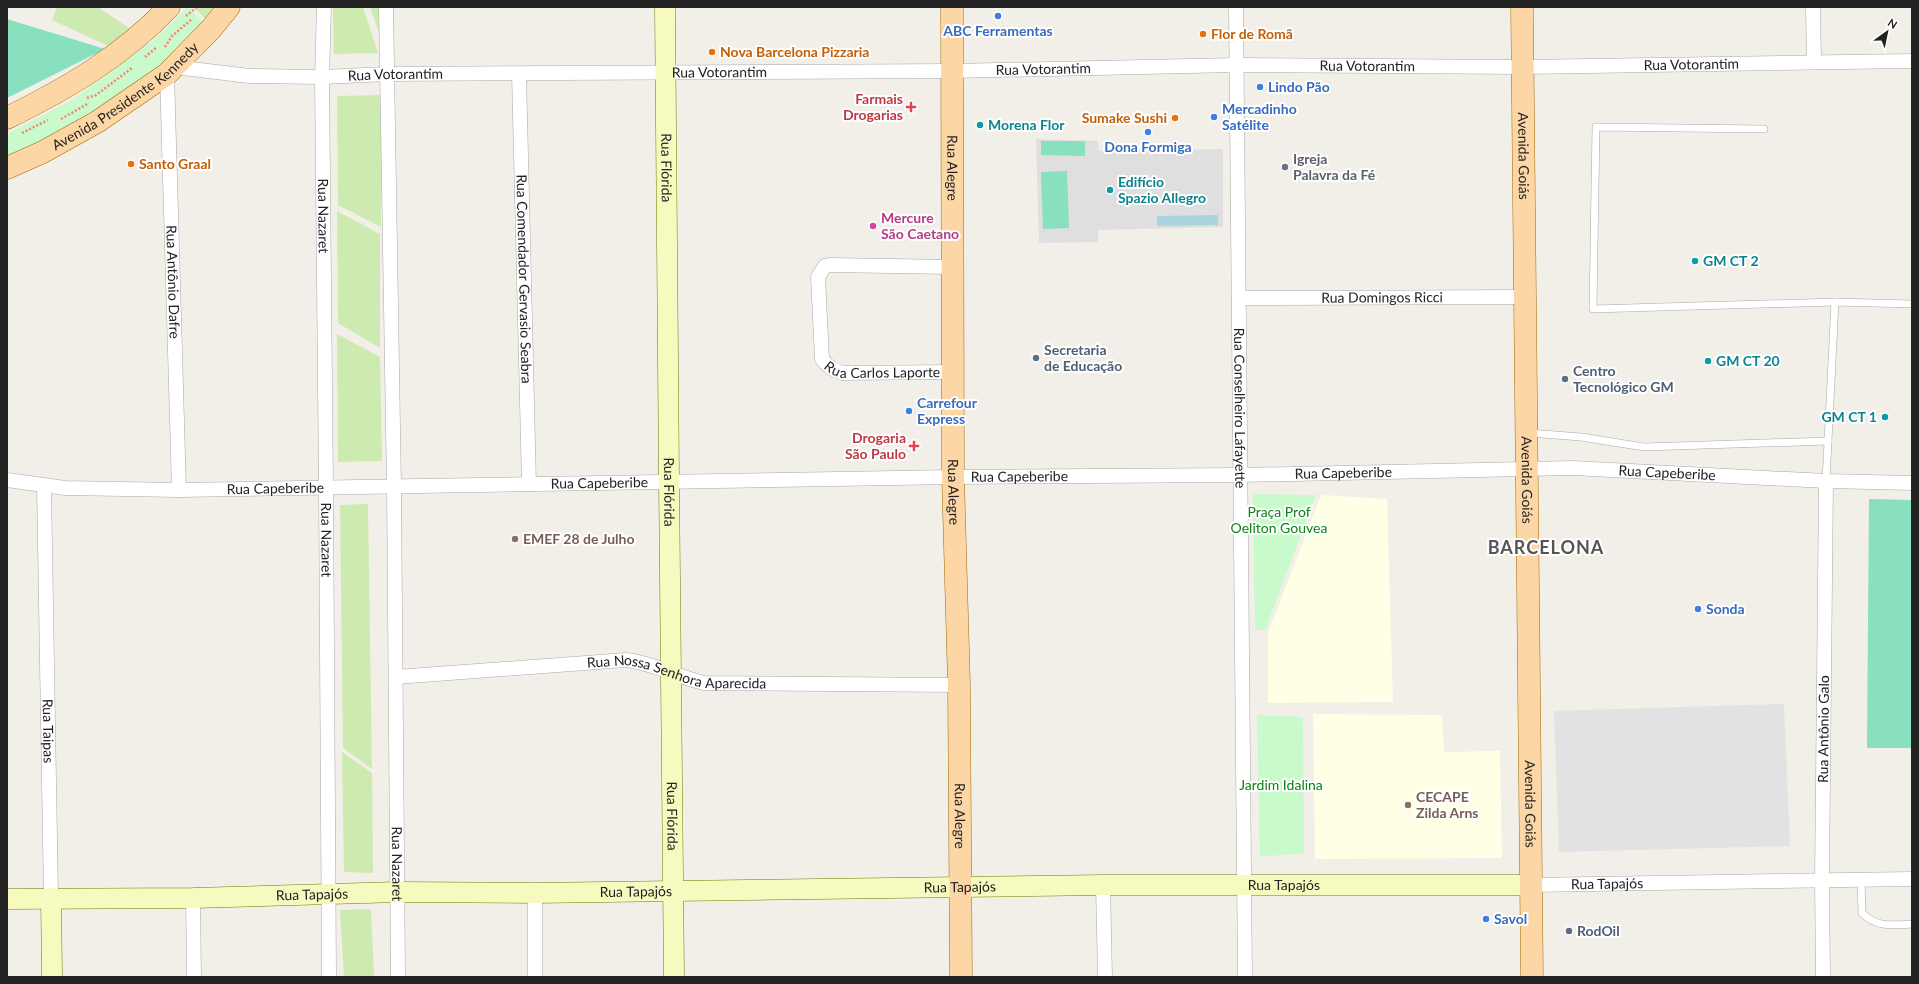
<svg xmlns="http://www.w3.org/2000/svg" width="1919" height="984" font-family="Lato,sans-serif">
  <rect width="100%" height="100%" fill="#f2efe9"/>
  <path fill="#e0dfdf" d="M1036,139L1098,141L1099,151L1223,149V227L1098,230V242L1039,243Z"/>
  <g fill="#ffffe5">
    <path d="M1321,495L1387,499L1393,702L1268,703V633Z"/>
    <path d="M1313,714L1442,715L1444,752L1500,751L1502,858L1315,859Z"/>
  </g>
  <g fill="#cdebb0">
    <path d="M57,7H98L132,30L110,47L52,20Z"/>
    <path d="M193,7H220L208,21Z"/>
    <path d="M333,7H363L378,53L334,54Z"/>
    <path d="M370,7H381L382,41Z"/>
    <path d="M381,95V227L338,205L337,96Z"/>
    <path d="M337,211L380,234V348L338,323Z"/>
    <path d="M337,334L380,357L382,461L338,462Z"/>
    <path d="M368,504L372,769L343,748L340,505Z"/>
    <path d="M342,752L372,773L373,873L344,872Z"/>
    <path d="M371,909L374,977H344L340,910Z"/>
  </g>
  <g fill="#c8facc">
    <path d="M188,7L204,23L167,60L85,122L7,161V134L72,100L152,42Z"/>
    <path d="M1253,494L1316,495L1265,630H1255Z"/>
    <path d="M1257,715L1303,717L1304,853L1260,857Z"/>
  </g>
  <g fill="#88e0be">
    <path d="M7,19L105,49L7,98Z"/>
    <path d="M1041,141H1085V156L1041,155Z"/>
    <path d="M1067,171L1069,228L1043,229L1041,172Z"/>
    <path d="M1869,499L1912,500V748H1867Z"/>
  </g>
  <path fill="#e2e2e2" d="M1784,704L1790,846L1559,852L1554,711Z"/>
  <path fill="#aad3df" d="M1218,215V225L1157,226V216Z"/>
  <g fill="none" stroke-linecap="round" stroke-linejoin="round">
    <g stroke="#a9a9a9" stroke-width="8">
      <g id="lane">
        <path d="M1764,129L1596,127L1593,309L1835,302"/>
        <path d="M1529,433L1581,437L1644,447L1828,441"/>
        <path d="M1826,481L1835,302L1912,304"/>
        <path d="M1861,880L1862,913C1877,928 1892,925 1912,924"/>
      </g>
    </g>
    <g stroke="#a9a9a9" stroke-width="15">
      <g id="street">
        <path id="s1" d="M324,7L322,77L326,487L329,977"/>
        <path id="s2" d="M386,7L394,487L398,977"/>
        <path id="s3" d="M1236,7L1245,977"/>
        <path d="M1813,7L1814,61"/>
        <path id="s4" d="M175,67L249,76L322,77L387,74L953,71L1236,65L1523,67L1912,61"/>
        <path id="s5" d="M167,74L179,490"/>
        <path id="s6" d="M519,74L529,484"/>
        <path id="s7" d="M953,267L831,265L825,266L818,277L822,359C828,367 833,370 842,373L954,372"/>
        <path id="s8" d="M1239,298L1525,297"/>
        <path id="s9" d="M7,480L65,488L179,490L953,477L1241,475L1573,468L1826,481L1912,483"/>
        <path id="s10" d="M44,486L51,898"/>
        <path id="s11" d="M396,677L626,660C654,663 678,677 704,683L959,685"/>
        <path d="M1103,885L1105,977"/>
        <path id="s12" d="M1531,885L1912,879"/>
        <path d="M193,898L194,977"/>
        <path d="M535,977V893"/>
        <path id="s13" d="M1823,977L1822,880L1826,481"/>
      </g>
    </g>
    <g stroke="#707d05" stroke-width="21">
      <g id="secondary">
        <path id="s14" d="M665,7C668,330 670,654 674,977"/>
        <path d="M51,898L52,977"/>
        <path id="s15" d="M7,899L193,898L398,892L535,893L1103,885H1531"/>
      </g>
    </g>
    <g stroke="#a06b00" stroke-width="23">
      <g id="primary">
        <path id="s16" d="M952,7L953,477L959,685L961,977"/>
        <path id="s17" d="M1522,7L1532,977"/>
        <path d="M7,118C66,89 123,56 169,7"/>
        <path id="s18" d="M7,168L43,152L97,122L167,74L211,29L229,7"/>
      </g>
    </g>
    <g stroke="#fa8072" stroke-width="2.5" stroke-dasharray="2 2" stroke-linecap="butt">
      <path d="M186,16L197,7"/>
      <path d="M165,47L172,36L192,19"/>
      <path d="M145,57L157,47"/>
      <path d="M87,98L96,95L132,68"/>
      <path d="M61,119L89,103"/>
      <path d="M22,133L48,120"/>
    </g>
    <use href="#lane" stroke="#fff" stroke-width="7"/>
    <use href="#street" stroke="#fff" stroke-width="14"/>
    <use href="#secondary" stroke="#f7fabf" stroke-width="20"/>
    <use href="#primary" stroke="#fcd6a4" stroke-width="22"/>
  </g>
  <g fill="#3f7fe0" stroke="#fff" stroke-width="1.5">
    <circle cx="998" cy="16" r="4"/>
    <circle cx="1260" cy="87" r="4"/>
    <circle cx="1214" cy="117" r="4"/>
    <circle cx="1148" cy="132" r="4"/>
    <circle cx="909" cy="411" r="4"/>
    <circle cx="1698" cy="609" r="4"/>
    <circle cx="1486" cy="919" r="4"/>
  </g>
  <g fill="#e8710a" stroke="#fff" stroke-width="1.5">
    <circle cx="1203" cy="34" r="4"/>
    <circle cx="712" cy="52" r="4"/>
    <circle cx="1175" cy="118" r="4"/>
    <circle cx="131" cy="164" r="4"/>
  </g>
  <g fill="#e0444e" stroke="#fff" stroke-width="1.5">
    <path d="M909 101h4v4h4v4h-4v4h-4v-4h-4v-4h4z"/>
    <path d="M912 440h4v4h4v4h-4v4h-4v-4h-4v-4h4z"/>
  </g>
  <g fill="#0f9aa8" stroke="#fff" stroke-width="1.5">
    <circle cx="980" cy="125" r="4"/>
    <circle cx="1110" cy="190" r="4"/>
    <circle cx="1695" cy="261" r="4"/>
    <circle cx="1708" cy="361" r="4"/>
    <circle cx="1885" cy="417" r="4"/>
  </g>
  <circle fill="#6b7280" stroke="#fff" stroke-width="1.5" cx="1285" cy="167" r="4"/>
  <circle fill="#d1479c" stroke="#fff" stroke-width="1.5" cx="873" cy="226" r="4"/>
  <g fill="#5c6f8a" stroke="#fff" stroke-width="1.5">
    <circle cx="1036" cy="358" r="4"/>
    <circle cx="1565" cy="379" r="4"/>
    <circle cx="1569" cy="931" r="4"/>
  </g>
  <g fill="#8d6e63" stroke="#fff" stroke-width="1.5">
    <circle cx="515" cy="539" r="4"/>
    <circle cx="1408" cy="805" r="4"/>
  </g>
  <g text-anchor="middle" stroke-width="4" stroke-linejoin="round" paint-order="stroke">
    <g font-size="14" font-weight="bold" fill="#366cbe" stroke="#fff" text-anchor="start">
      <text x="998" y="36" text-anchor="middle">ABC Ferramentas</text>
      <text x="1268" y="92">Lindo Pão</text>
      <text x="1222" y="114">Mercadinho<tspan x="1222" dy="16">Satélite</tspan></text>
      <text x="1148" y="152" text-anchor="middle">Dona Formiga</text>
      <text x="917" y="408">Carrefour<tspan x="917" dy="16">Express</tspan></text>
      <text x="1706" y="614">Sonda</text>
      <text x="1494" y="924">Savol</text>
    </g>
    <g font-size="14" font-weight="bold" fill="#c56008" stroke="#fff" text-anchor="start">
      <text x="1211" y="39">Flor de Romã</text>
      <text x="720" y="57">Nova Barcelona Pizzaria</text>
      <text x="1167" y="123" text-anchor="end">Sumake Sushi</text>
      <text x="139" y="169">Santo Graal</text>
    </g>
    <g font-size="14" fill="#222" stroke="#fff">
      <text dy="5" stroke="none"><textPath href="#s4" startOffset="1517">Rua Votorantim</textPath></text>
      <text dy="5" stroke="none"><textPath href="#s4" startOffset="1193">Rua Votorantim</textPath></text>
      <text dy="5" stroke="none"><textPath href="#s4" startOffset="869">Rua Votorantim</textPath></text>
      <text dy="5" stroke="none"><textPath href="#s4" startOffset="545">Rua Votorantim</textPath></text>
      <text dy="5" stroke="none"><textPath href="#s4" startOffset="221">Rua Votorantim</textPath></text>
      <text dy="5" stroke="none"><textPath href="#s18" startOffset="139">Avenida Presidente Kennedy</textPath></text>
      <text dy="5" stroke="none"><textPath href="#s17" startOffset="149">Avenida Goiás</textPath></text>
      <text dy="5" stroke="none"><textPath href="#s14" startOffset="161">Rua Flórida</textPath></text>
      <text dy="5" stroke="none"><textPath href="#s16" startOffset="161">Rua Alegre</textPath></text>
      <text dy="5" stroke="none"><textPath href="#s1" startOffset="209">Rua Nazaret</textPath></text>
      <text dy="5" stroke="none"><textPath href="#s6" startOffset="205">Rua Comendador Gervasio Seabra</textPath></text>
      <text dy="5" stroke="none"><textPath href="#s5" startOffset="208">Rua Antônio Dafre</textPath></text>
      <text dy="5" stroke="none"><textPath href="#s8" startOffset="143">Rua Domingos Ricci</textPath></text>
      <text dy="5" stroke="none"><textPath href="#s7" startOffset="288">Rua Carlos Laporte</textPath></text>
      <text dy="5" stroke="none"><textPath href="#s3" startOffset="401">Rua Conselheiro Lafayette</textPath></text>
      <text dy="5" stroke="none"><textPath href="#s9" startOffset="1337">Rua Capeberibe</textPath></text>
      <text dy="5" stroke="none"><textPath href="#s9" startOffset="1661">Rua Capeberibe</textPath></text>
      <text dy="5" stroke="none"><textPath href="#s9" startOffset="1013">Rua Capeberibe</textPath></text>
      <text dy="5" stroke="none"><textPath href="#s17" startOffset="473">Avenida Goiás</textPath></text>
      <text dy="5" stroke="none"><textPath href="#s9" startOffset="593">Rua Capeberibe</textPath></text>
      <text dy="5" stroke="none"><textPath href="#s9" startOffset="269">Rua Capeberibe</textPath></text>
      <text dy="5" stroke="none"><textPath href="#s14" startOffset="485">Rua Flórida</textPath></text>
      <text dy="5" stroke="none"><textPath href="#s16" startOffset="485">Rua Alegre</textPath></text>
      <text dy="5" stroke="none"><textPath href="#s1" startOffset="533">Rua Nazaret</textPath></text>
      <text dy="5" stroke="none"><textPath href="#s11" startOffset="283">Rua Nossa Senhora Aparecida</textPath></text>
      <text dy="5" stroke="none"><textPath href="#s13" startOffset="248">Rua Antônio Galo</textPath></text>
      <text dy="5" stroke="none"><textPath href="#s10" startOffset="245">Rua Taipas</textPath></text>
      <text dy="5" stroke="none"><textPath href="#s17" startOffset="797">Avenida Goiás</textPath></text>
      <text dy="5" stroke="none"><textPath href="#s14" startOffset="809">Rua Flórida</textPath></text>
      <text dy="5" stroke="none"><textPath href="#s16" startOffset="809">Rua Alegre</textPath></text>
      <text dy="5" stroke="none"><textPath href="#s2" startOffset="857">Rua Nazaret</textPath></text>
      <text dy="5" stroke="none"><textPath href="#s12" startOffset="76">Rua Tapajós</textPath></text>
      <text dy="5" stroke="none"><textPath href="#s15" startOffset="1277">Rua Tapajós</textPath></text>
      <text dy="5" stroke="none"><textPath href="#s15" startOffset="953">Rua Tapajós</textPath></text>
      <text dy="5" stroke="none"><textPath href="#s15" startOffset="629">Rua Tapajós</textPath></text>
      <text dy="5" stroke="none"><textPath href="#s15" startOffset="305">Rua Tapajós</textPath></text>
    </g>
    <g font-size="14" font-weight="bold" fill="#be3a42" stroke="#fff" text-anchor="end">
      <text x="903" y="104">Farmais<tspan x="903" dy="16">Drogarias</tspan></text>
      <text x="906" y="443">Drogaria<tspan x="906" dy="16">São Paulo</tspan></text>
    </g>
    <g font-size="14" font-weight="bold" fill="#0d838f" stroke="#fff" text-anchor="start">
      <text x="988" y="130">Morena Flor</text>
      <text x="1118" y="187">Edifício<tspan x="1118" dy="16">Spazio Allegro</tspan></text>
      <text x="1703" y="266">GM CT 2</text>
      <text x="1716" y="366">GM CT 20</text>
      <text x="1877" y="422" text-anchor="end">GM CT 1</text>
    </g>
    <g font-size="14" font-weight="bold" fill="#5b616d" stroke="#fff" text-anchor="start">
      <text x="1293" y="164">Igreja<tspan x="1293" dy="16">Palavra da Fé</tspan></text>
    </g>
    <g font-size="14" font-weight="bold" fill="#b23c85" stroke="#fff" text-anchor="start">
      <text x="881" y="223">Mercure<tspan x="881" dy="16">São Caetano</tspan></text>
    </g>
    <g font-size="14" font-weight="bold" fill="#4e5e75" stroke="#fff" text-anchor="start">
      <text x="1044" y="355">Secretaria<tspan x="1044" dy="16">de Educação</tspan></text>
      <text x="1573" y="376">Centro<tspan x="1573" dy="16">Tecnológico GM</tspan></text>
      <text x="1577" y="936">RodOil</text>
    </g>
    <g font-size="14" fill="#0c8416" stroke="#fff">
      <text x="1279" y="517">Praça Prof<tspan x="1279" dy="16">Oeliton Gouvea</tspan></text>
      <text x="1281" y="790">Jardim Idalina</text>
    </g>
    <g font-size="14" font-weight="bold" fill="#785e54" stroke="#fff" text-anchor="start">
      <text x="523" y="544">EMEF 28 de Julho</text>
      <text x="1416" y="802">CECAPE<tspan x="1416" dy="16">Zilda Arns</tspan></text>
    </g>
    <g font-size="18" font-weight="bold" letter-spacing="1" fill="#555" stroke="#fff">
      <text x="1546" y="554">BARCELONA</text>
    </g>
  </g>
  <rect width="1919" height="984" fill="none" stroke="#222222" stroke-width="16"/>
  <g transform="translate(1887 32) rotate(33)" stroke="#ffffff" stroke-width="3" paint-order="stroke">
  <path d="M0-3L7 15L0 10L-7 15Z" fill="#222222"/>
  <text y="-6" font-size="11" font-weight="bold" text-anchor="middle" fill="#222222">N</text>
  </g>
</svg>
